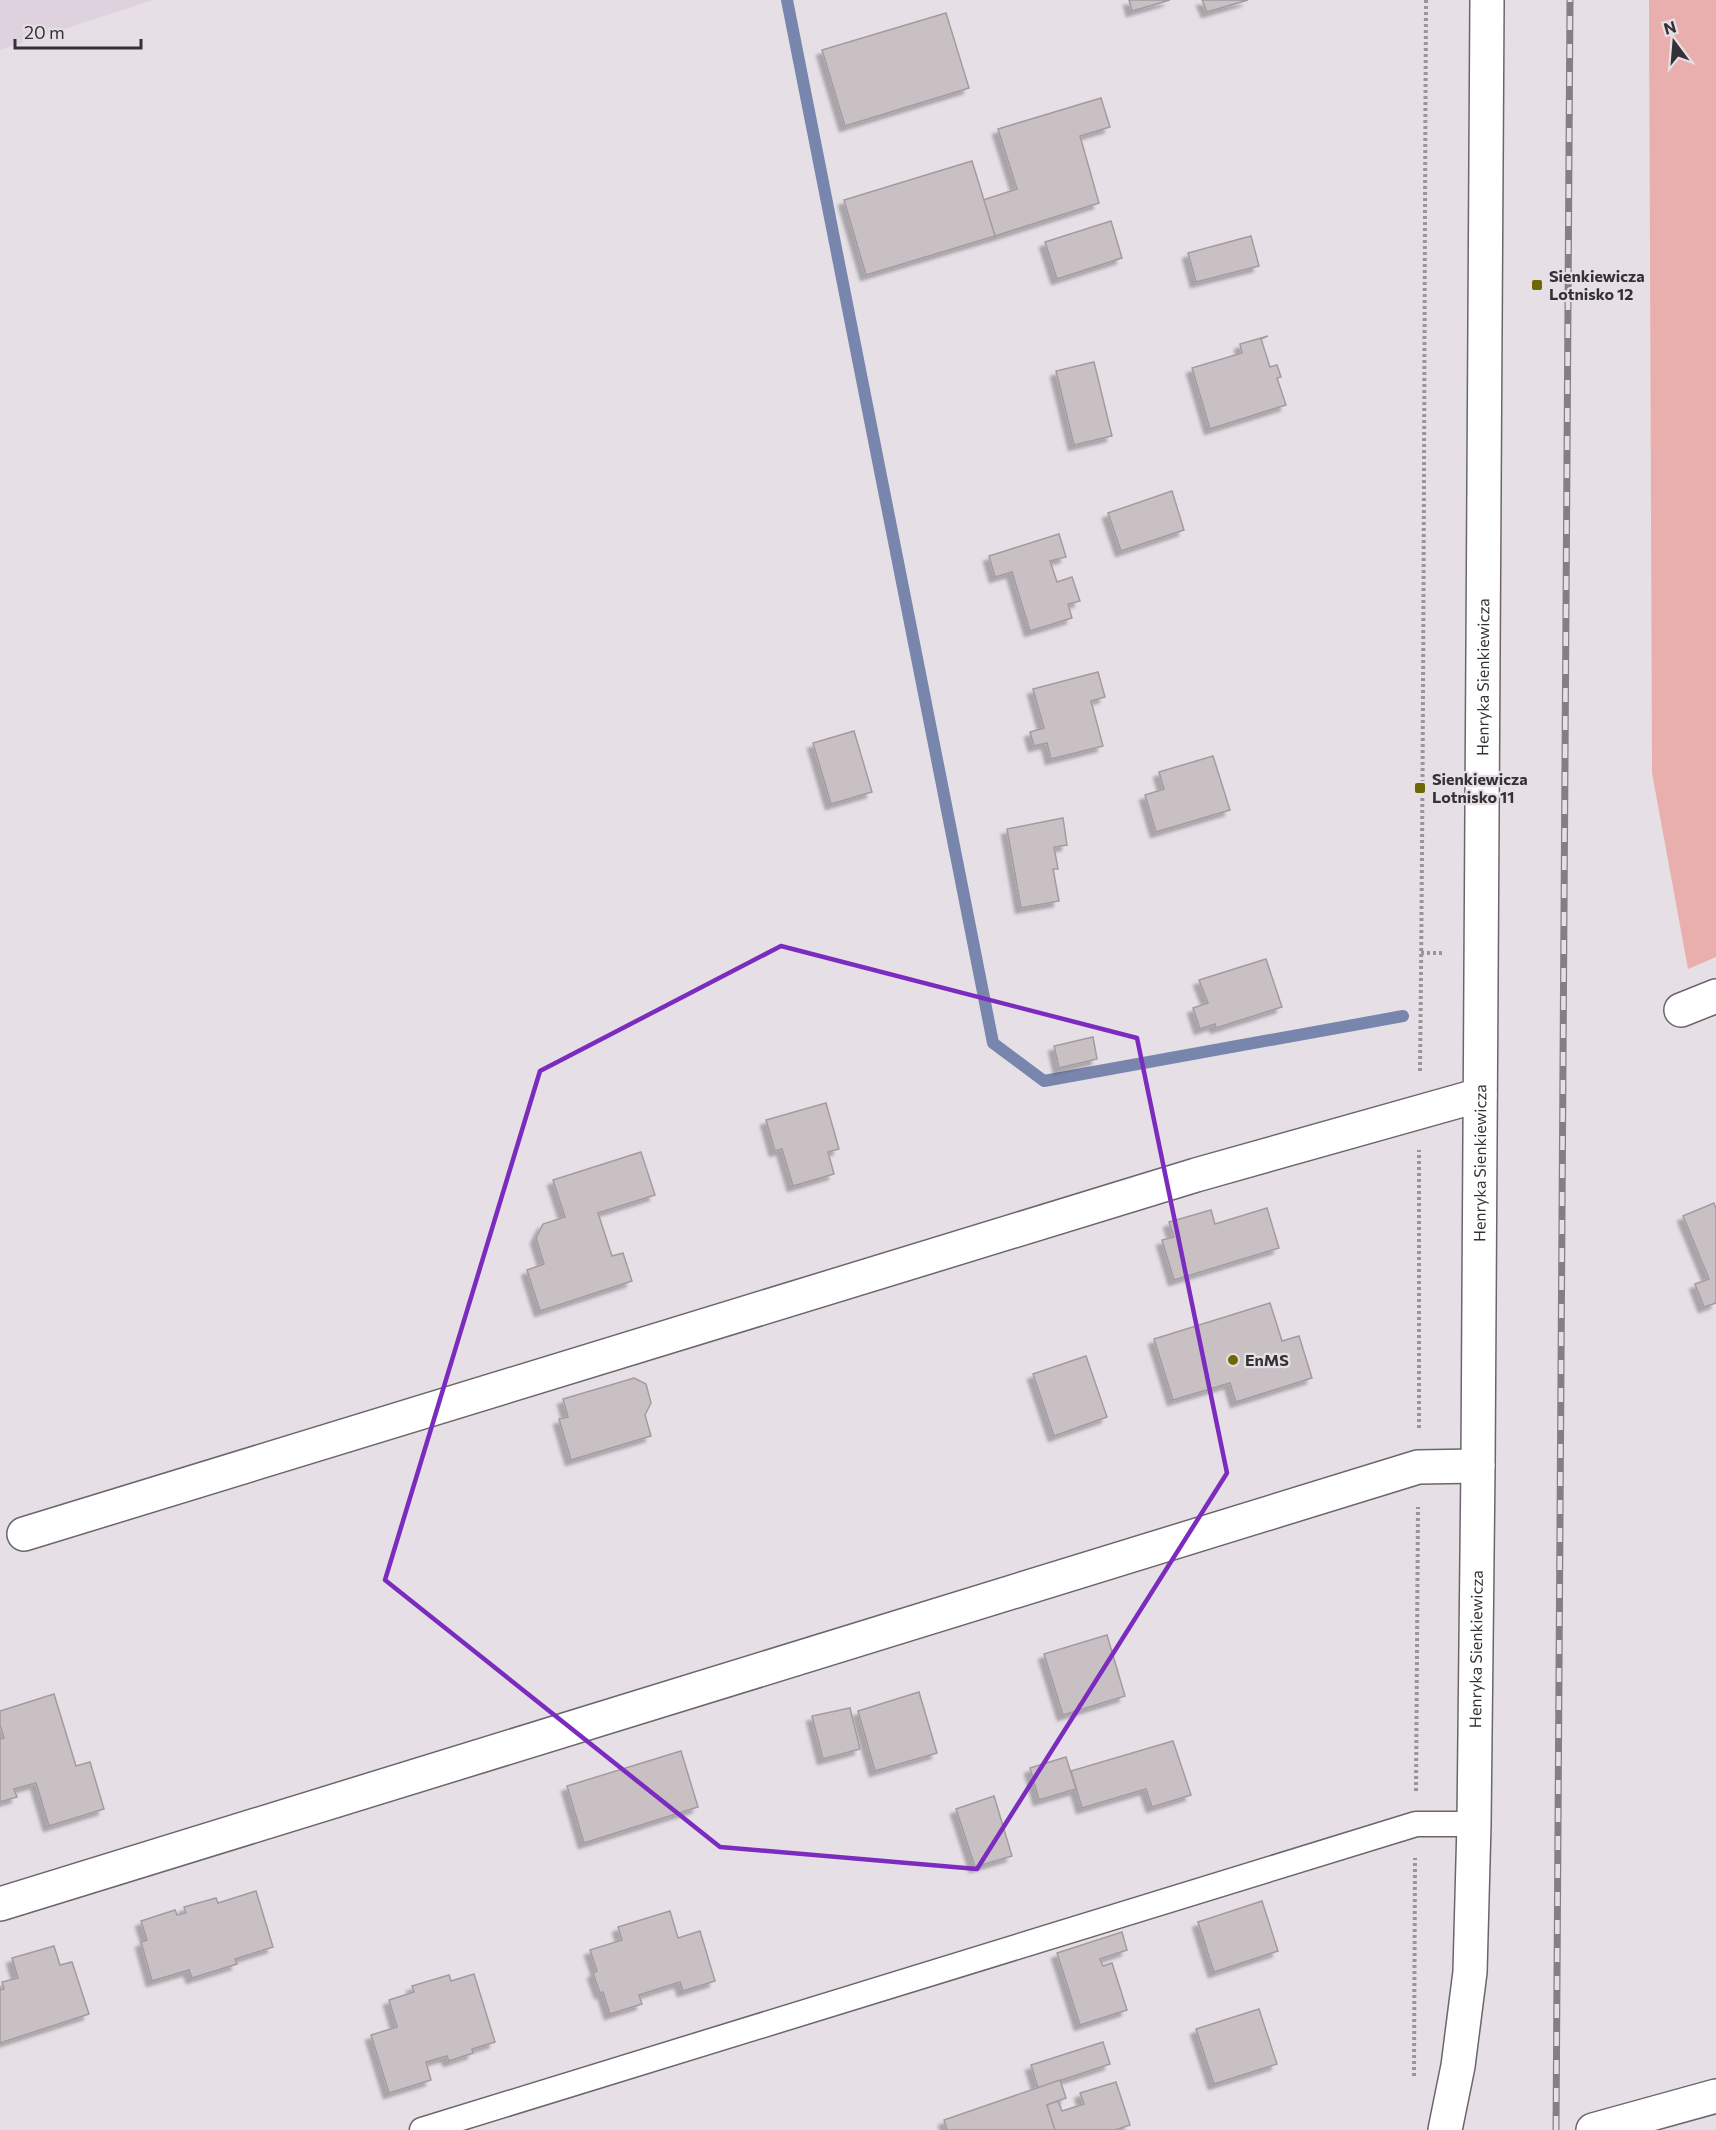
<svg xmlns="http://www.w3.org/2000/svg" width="1716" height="2130" font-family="Commissioner,sans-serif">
  <defs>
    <filter id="shadow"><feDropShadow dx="-5.5" dy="5.5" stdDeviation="1.5" flood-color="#0004"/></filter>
  </defs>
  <rect width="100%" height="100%" fill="#e6e0e6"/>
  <path fill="#ded2de" d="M0,0H153L0,50Z"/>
  <path fill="#e9afac" d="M1649,0H1716V957L1688,969L1652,773Z"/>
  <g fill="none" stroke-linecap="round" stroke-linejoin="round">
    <path stroke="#7886ae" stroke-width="12" d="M787,0L993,1043L1044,1081L1403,1016"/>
  </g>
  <g fill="#c9c0c3" stroke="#a39b9e" stroke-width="1.5" filter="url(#shadow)">
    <path d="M1129,0H1170L1132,11Z"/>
    <path d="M1202,0H1248L1207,12Z"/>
    <path d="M946,13L969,88L845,126L822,50Z"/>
    <path d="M1101,98L1110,127L1080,136L1099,203L995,236L983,200L1017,189L998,129Z"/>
    <path d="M972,161L995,236L866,275L844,200Z"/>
    <path d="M1111,221L1122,258L1057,279L1045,242Z"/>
    <path d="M1251,236L1259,266L1196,282L1188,253Z"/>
    <path d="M1268,336L1261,339L1270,367L1277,365L1281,377L1277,378L1286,405L1210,429L1192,368L1242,353L1240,344Z"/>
    <path d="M1094,362L1112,436L1074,445L1056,371Z"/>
    <path d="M1172,491L1184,530L1121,551L1108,513Z"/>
    <path d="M1059,534L1066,557L1050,561L1057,582L1072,577L1080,601L1068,604L1072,618L1030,631L1012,572L995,577L989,556Z"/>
    <path d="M1098,672L1105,697L1091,701L1103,746L1051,759L1047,743L1034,746L1030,732L1044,728L1033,689Z"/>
    <path d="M854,731L872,792L831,804L813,743Z"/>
    <path d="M1213,756L1230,810L1156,832L1145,795L1164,789L1159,772Z"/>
    <path d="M1063,818L1067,845L1054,847L1058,869H1053L1059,901L1021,908L1007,829Z"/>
    <path d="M1266,959L1282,1007L1216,1028L1215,1024L1200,1029L1193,1008L1208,1003L1199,980Z"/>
    <path d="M1093,1037L1097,1059L1059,1068L1054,1046Z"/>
    <path d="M826,1103L839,1149L828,1152L834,1174L793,1186L782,1149L775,1151L766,1120Z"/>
    <path d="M641,1152L655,1195L598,1213L612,1256L623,1253L632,1281L540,1311L527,1270L544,1264L536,1238L543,1224L565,1217L553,1180Z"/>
    <path d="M1714,1203L1716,1209V1303L1704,1307L1695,1284L1709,1279L1683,1216Z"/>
    <path d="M1267,1208L1279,1248L1174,1280L1162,1240L1174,1237L1169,1222L1211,1210L1215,1224Z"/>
    <path d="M1270,1303L1282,1341L1299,1336L1312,1378L1236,1402L1230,1383L1173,1400L1154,1339Z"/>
    <path d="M1086,1356L1107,1417L1054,1436L1033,1374Z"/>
    <path d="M634,1378L646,1384L651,1403L645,1415L651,1436L571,1460L559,1419L568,1417L563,1399Z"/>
    <path d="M1107,1635L1125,1696L1063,1715L1044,1654Z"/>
    <path d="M919,1692L937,1753L875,1771L858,1711Z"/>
    <path d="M54,1694L76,1766L90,1762L104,1809L49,1826L36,1783L14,1789L17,1797L0,1802V1739L4,1738L0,1725V1711Z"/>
    <path d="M850,1708L860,1749L823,1759L812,1716Z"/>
    <path d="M1173,1741L1191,1795L1152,1807L1146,1789L1082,1808L1071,1771Z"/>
    <path d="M681,1751L698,1807L584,1843L567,1786Z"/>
    <path d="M1066,1757L1076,1789L1039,1800L1030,1768Z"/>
    <path d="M994,1796L1012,1856L975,1867L956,1809Z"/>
    <path d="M256,1891L273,1947L235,1959L237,1964L192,1978L189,1970L152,1981L141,1942L147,1940L141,1921L175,1910L177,1915L186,1913L184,1907L216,1898L218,1903Z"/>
    <path d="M1262,1901L1278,1951L1214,1972L1198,1922Z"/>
    <path d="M670,1911L678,1938L700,1931L715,1981L683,1991L680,1982L639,1995L642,2004L610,2014L603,1992L600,1993L593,1973L597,1971L590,1950L622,1940L618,1927Z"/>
    <path d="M1122,1932L1127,1950L1100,1959L1103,1966L1112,1963L1127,2010L1080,2025L1057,1953Z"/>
    <path d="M54,1946L60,1965L72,1962L89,2014L0,2043V1990L4,1989L2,1982L18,1978L12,1958Z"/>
    <path d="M474,1974L495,2042L472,2049L473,2053L449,2061L447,2056L426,2062L431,2080L389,2093L371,2035L397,2027L389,2000L414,1992L412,1986L449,1975L451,1981Z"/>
    <path d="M1259,2009L1277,2064L1214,2084L1196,2029Z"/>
    <path d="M1103,2042L1110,2064L1038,2088L1031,2065Z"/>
    <path d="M1060,2080L1066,2098L1047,2105L1055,2130H947L944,2120Z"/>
    <path d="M1116,2082L1130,2125L1115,2130H1055L1047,2105L1058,2101L1062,2111L1084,2104L1080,2093Z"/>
  </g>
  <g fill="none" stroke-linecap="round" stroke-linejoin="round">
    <g stroke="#6c666c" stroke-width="27">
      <path id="lane" d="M422,2130L1416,1824H1474"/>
    </g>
    <g stroke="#6c666c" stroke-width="36">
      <g id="street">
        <path d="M1681,1010L1716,996"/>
        <path d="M24,1534L1196,1175L1480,1095"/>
        <path d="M0,1904L1418,1467L1478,1466"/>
      </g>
    </g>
    <g stroke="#6c666c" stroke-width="36">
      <g id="secondary">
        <path id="s1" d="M1445,2130L1458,2066L1470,1972L1474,1824L1478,1466L1487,0"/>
        <path d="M1593,2130L1716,2096"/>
      </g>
    </g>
    <g stroke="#999599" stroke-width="4" stroke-dasharray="3 3" stroke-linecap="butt">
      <path d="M1421,953H1445"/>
      <path d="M1420,1071C1424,714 1424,357 1426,0"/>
      <path d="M1419,1428V1150"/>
      <path d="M1416,1791L1418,1507"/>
      <path d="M1414,2076L1415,1858"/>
    </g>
    <use href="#lane" stroke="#fff" stroke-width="24"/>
    <use href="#street" stroke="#fff" stroke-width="33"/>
    <use href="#secondary" stroke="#fff" stroke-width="33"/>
    <g stroke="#837f83" stroke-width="7">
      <path id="rail" d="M1556,2130L1570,0"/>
    </g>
    <use href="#rail" stroke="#e6e0e6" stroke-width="4.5" stroke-dasharray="14" stroke-linecap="butt"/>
  </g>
  <path fill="none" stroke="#7b2cbf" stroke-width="4.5" stroke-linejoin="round" d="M781,946L1137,1038L1227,1473L977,1869L720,1847L385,1580L540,1071Z"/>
  <g fill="#6d6801" stroke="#e6e0e6" stroke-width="2">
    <rect x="1531" y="279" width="12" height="12" rx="3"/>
    <rect x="1414" y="782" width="12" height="12" rx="3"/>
    <circle cx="1233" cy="1360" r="6"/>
  </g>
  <g text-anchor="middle" stroke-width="4.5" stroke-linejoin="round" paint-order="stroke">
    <g font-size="16" font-weight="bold" fill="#343234" stroke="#e6e0e6" text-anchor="start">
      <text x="1549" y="282">Sienkiewicza<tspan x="1549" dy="18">Lotnisko 12</tspan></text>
      <text x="1432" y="785">Sienkiewicza<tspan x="1432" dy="18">Lotnisko 11</tspan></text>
      <text x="1245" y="1366">EnMS</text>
    </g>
    <g font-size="16" fill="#343234" stroke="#e6e0e6">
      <text dy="6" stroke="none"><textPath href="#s1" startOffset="1455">Henryka Sienkiewicza</textPath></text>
      <text dy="6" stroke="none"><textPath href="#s1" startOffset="969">Henryka Sienkiewicza</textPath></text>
      <text dy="6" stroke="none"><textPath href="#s1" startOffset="483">Henryka Sienkiewicza</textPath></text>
    </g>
  </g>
  <g transform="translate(1674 42) rotate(344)" stroke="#e6e0e6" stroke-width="4.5" paint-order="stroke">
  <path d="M0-4.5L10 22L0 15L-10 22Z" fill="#343234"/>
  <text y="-9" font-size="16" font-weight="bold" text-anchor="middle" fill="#343234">N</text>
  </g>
  <path d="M15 39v9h126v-9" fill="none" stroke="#343234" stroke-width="3"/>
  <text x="24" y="39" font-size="18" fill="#343234" stroke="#e6e0e6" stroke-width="4.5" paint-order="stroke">20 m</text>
</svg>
